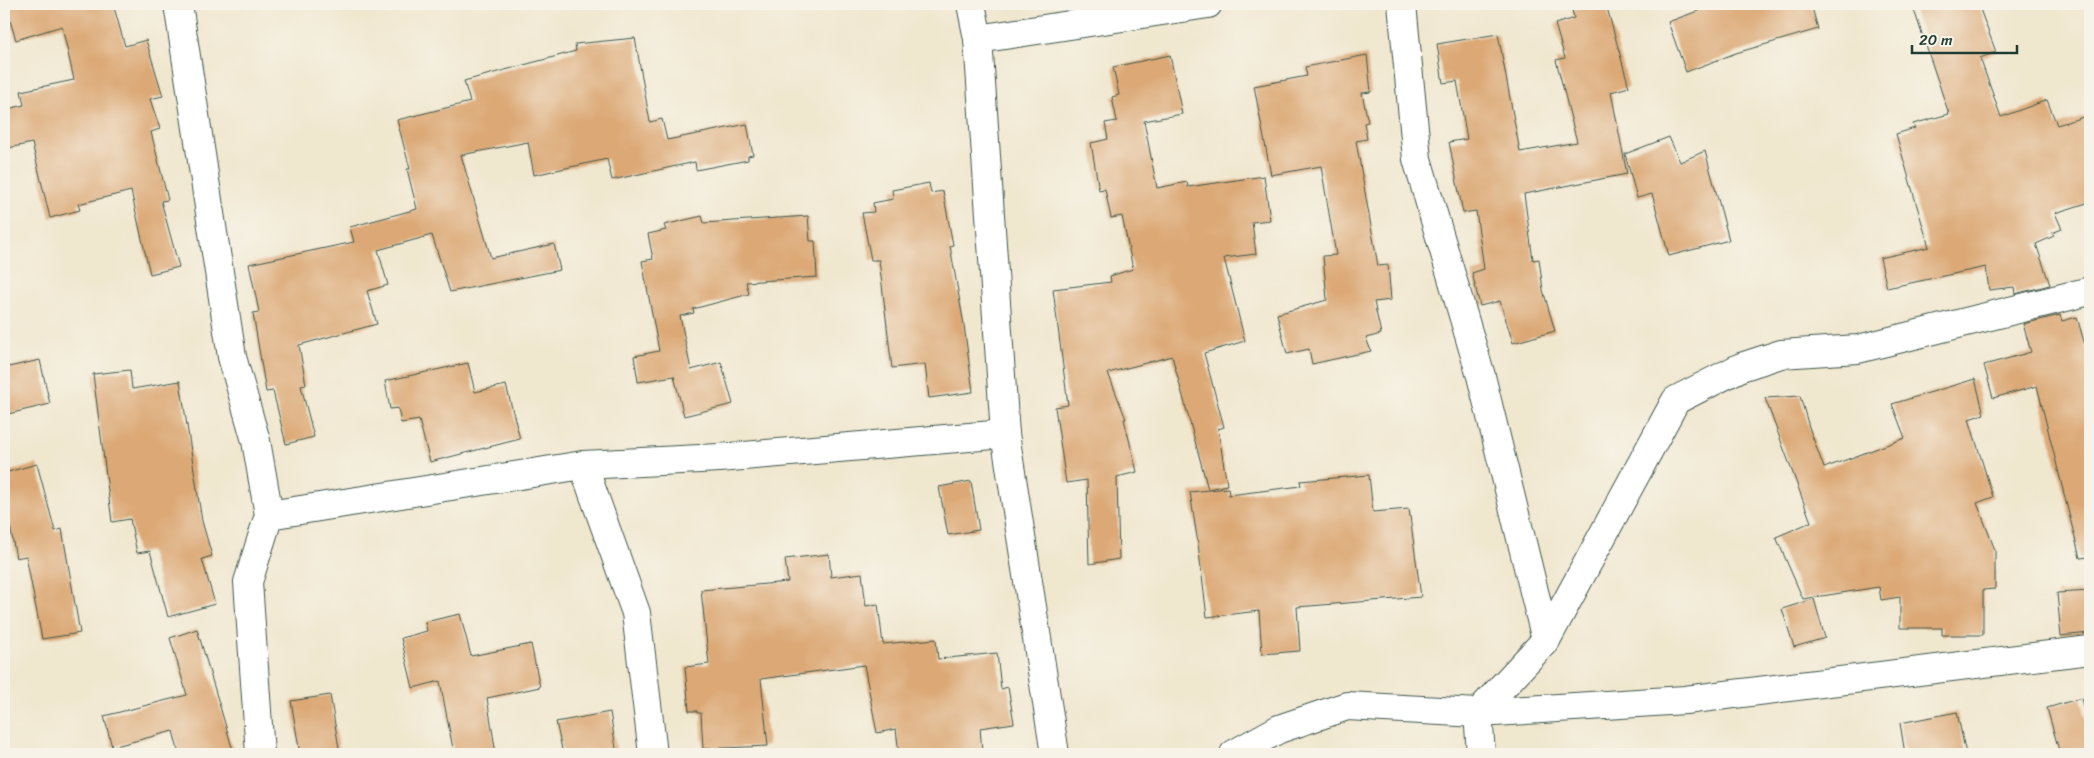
<svg xmlns="http://www.w3.org/2000/svg" width="2094" height="758" font-family="Sriracha,sans-serif">
  <rect width="100%" height="100%" fill="#f7f3e8"/>
  <filter id="ink" filterUnits="userSpaceOnUse"><feTurbulence type="fractalNoise" baseFrequency=".02" numOctaves="2"/><feDisplacementMap in="SourceGraphic" scale="10" xChannelSelector="R" yChannelSelector="G"/><feConvolveMatrix kernelMatrix="1 2 1 2 8 2 1 2 1" color-interpolation-filters="sRGB"/></filter>
  <filter id="wash" filterUnits="userSpaceOnUse"><feTurbulence type="fractalNoise" baseFrequency=".0096" numOctaves="4" result="noise"/><feDisplacementMap in="SourceGraphic" scale="20" xChannelSelector="R" yChannelSelector="G"/><feGaussianBlur stdDeviation="1.12" result="paint"/><feColorMatrix in="noise" values="0 0 0 0 0 0 0 0 0 0 0 0 0 0 0 0 0 1.4 0 .05"/><feComposite in="paint" operator="in"/></filter>
  <g filter="url(#wash)">
    <rect width="100%" height="100%" fill="#f0e7cf"/>
    <g id="blocks">
      <g fill="#dca976">
        <path d="M5,4H113L125,46L146,40L163,96L150,99L160,129L151,132L168,200L161,201L179,267L150,274L131,191L78,204L80,210L50,218L32,143L4,149V110L24,105L21,91L74,80L62,26L16,40Z"/>
        <path d="M1596,4H1606L1629,87L1611,92L1627,174L1524,194L1533,260L1539,259L1543,290L1555,331L1513,343L1500,301L1480,306L1472,273L1484,269L1476,211L1463,213L1449,142L1467,139L1457,81L1443,83L1437,44L1498,34L1520,152L1577,142L1556,60L1565,58L1555,24L1574,18L1572,10Z"/>
        <path d="M1717,4H1811L1818,29L1736,53L1686,72L1668,22Z"/>
        <path d="M1912,4H1978L1996,52L1980,58L2001,117L2047,100L2057,125L2090,115V202L2055,213L2062,229L2052,233L2054,236L2036,244L2050,285L2015,294L2014,287L1989,290L1986,267L1887,288L1880,258L1929,247L1896,134L1915,128L1913,124L1949,114Z"/>
        <path d="M635,38L650,122L662,119L667,140L747,124L753,155L748,156V160L696,170L695,162L612,180L607,159L534,175L528,142L461,155L491,258L554,244L560,270L450,292L432,235L378,250L388,285L367,291L377,324L299,345L306,385L301,386L314,437L286,444L273,391L266,392L253,313L259,312L249,264L354,242L350,227L417,209L407,169H410L397,120L470,102L464,81L576,51L575,44Z"/>
        <path d="M1170,55L1182,114L1144,121L1157,188L1187,182L1188,187L1264,176L1270,220L1252,222L1256,254L1224,258L1245,341L1204,353L1224,427L1218,429L1227,485L1208,489L1172,356L1108,373L1126,419H1124L1137,472L1117,477L1119,559L1089,564L1087,480L1066,483L1055,407L1068,405L1053,289L1111,282L1110,276L1133,269L1122,216L1111,218L1105,189L1099,190L1091,143L1108,139L1105,123L1117,121L1112,97L1119,95L1113,67Z"/>
        <path d="M1367,55L1371,92L1362,93L1368,122L1364,123L1367,139L1356,141L1378,266L1388,265L1391,300L1374,302L1381,334L1366,338L1371,351L1312,364L1309,349L1287,354L1277,314L1327,300L1323,256L1336,255L1321,166L1271,175L1254,86L1307,76L1305,67Z"/>
        <path d="M1669,137L1680,162L1705,151L1729,240L1669,256L1652,194L1637,198L1625,154Z"/>
        <path d="M929,183L931,193L943,191L953,245L950,246L964,325L973,392L929,398L925,364L892,368L879,260H871L862,213L874,212L873,203L893,199L892,190Z"/>
        <path d="M702,216L704,223L808,216L810,241H815L817,277L746,282L749,294L693,309L694,313L680,316L691,370L721,362L733,404L684,416L674,376L638,382L634,356L659,351L642,261L653,259L648,234L666,230L664,225Z"/>
        <path d="M2060,315L2062,321L2077,317L2086,349L2090,348V557L2080,558L2037,386L1993,398L1984,365L2031,352L2023,324Z"/>
        <path d="M40,360L50,404L4,415V368Z"/>
        <path d="M468,363L475,392L506,385L520,439L430,462L419,420L401,423L398,408L390,409L385,381Z"/>
        <path d="M130,370L132,389L180,381L202,521L212,556L202,559L215,604L168,617L150,551L137,553L130,519L112,522L93,374Z"/>
        <path d="M1975,379L1984,414L1969,419L1993,497L1977,503L1995,550V589L1983,590V635H1942V628H1900V597L1881,600L1879,587L1803,599L1776,537L1811,522L1765,398L1800,396L1809,427L1824,468L1905,438L1892,404Z"/>
        <path d="M37,464L55,531L62,529L80,633L42,639L26,556L16,558L4,493V473Z"/>
        <path d="M1369,475L1373,512L1409,509L1421,597L1297,607L1300,651L1262,654L1259,611L1207,617L1198,544L1190,492L1228,488L1229,495L1301,486L1300,481Z"/>
        <path d="M971,481L979,530L948,535L939,487Z"/>
        <path d="M829,554L831,577L862,573L866,606L878,604L883,644L936,639L938,659L997,653L1001,689L1008,687L1014,723L980,728L982,751L954,754H899L896,729L877,733L864,665L761,679L768,746L703,749L701,713H697V711H689L685,667L709,664L701,590L788,582L785,559Z"/>
        <path d="M2090,591V633L2061,636L2057,593Z"/>
        <path d="M1814,599L1825,638L1794,647L1782,609Z"/>
        <path d="M460,614L471,656L531,644L540,687L487,698L496,754H454L440,681L413,688L401,638L427,631L425,622Z"/>
        <path d="M197,629L234,754H179L173,731L112,747L104,716L187,695L170,638Z"/>
        <path d="M330,695L340,754H300L291,701Z"/>
        <path d="M2081,698L2090,735V754H2060L2047,708Z"/>
        <path d="M610,712L617,754H563L556,722Z"/>
        <path d="M1957,712L1966,754H1905L1900,723Z"/>
      </g>
    </g>
  </g>
  <g filter="url(#ink)">
    <use href="#blocks" fill-opacity="0" stroke="#3e564b" stroke-width="1"/>
    <g fill="none" stroke-linecap="round" stroke-linejoin="round">
      <g stroke="#3e564b" stroke-width="30">
        <g id="minor">
          <path d="M178,4L232,357L256,441L269,515L248,582L260,754"/>
          <path d="M971,4L978,39L1005,434L1055,754"/>
          <path d="M1402,4L1417,159L1481,376L1546,640"/>
          <path d="M978,39L1208,4"/>
          <path d="M583,465L636,613L653,754"/>
          <path d="M269,515L583,465L719,458L1005,434"/>
          <path d="M1234,754L1279,729L1347,706L1478,713L1685,700L2090,650"/>
          <path d="M1481,754L1478,713L1546,640L1676,400L1741,367L1781,354L1858,349L2090,291"/>
        </g>
      </g>
      <use href="#minor" stroke="#fff" stroke-width="28"/>
    </g>
  </g>
  <rect width="2094" height="758" fill="none" stroke="#f7f3e8" stroke-width="20"/>
  <path d="M1912 45v8h105v-8" fill="none" stroke="#1f3d34" stroke-width="2.5"/>
  <text x="1919" y="45" font-size="15" fill="#1f3d34" stroke="#f7f3e8" stroke-width="4" paint-order="stroke">20 m</text>
</svg>
